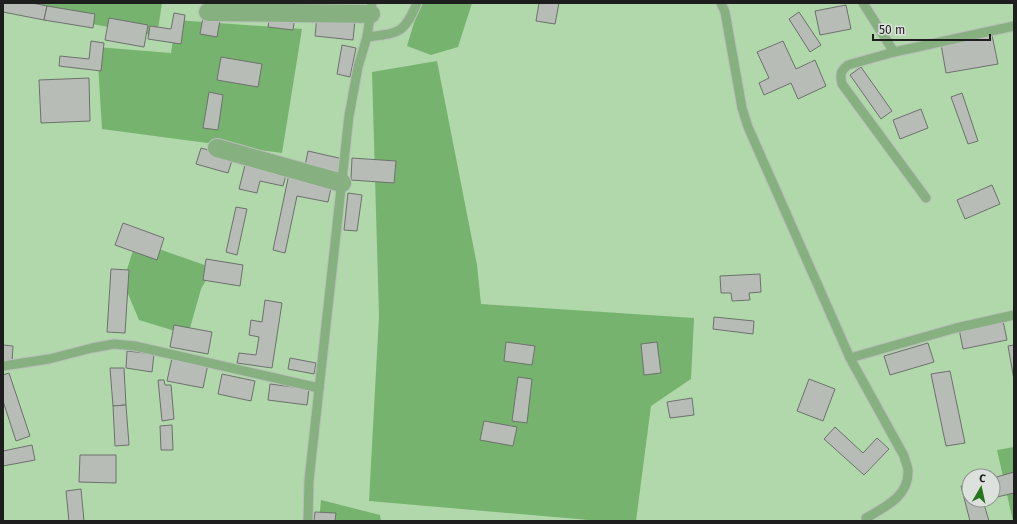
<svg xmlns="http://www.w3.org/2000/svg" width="1017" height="524" font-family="'Fira Sans',sans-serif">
  <rect width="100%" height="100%" fill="#dde1dd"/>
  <path fill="#b0d8aa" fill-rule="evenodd" d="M3,3H1014V521H3ZM969,476H993V500H969Z"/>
  <g fill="#76b36e">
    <path d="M3,3H162L157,36L17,10Z"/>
    <path d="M420,3H472L458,47L431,55L407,46Z"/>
    <path d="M176,20L302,29L282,153L102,129L97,47L171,53Z"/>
    <path d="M437,61L477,265L481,304L694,318L691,379L651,406L636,521H601L369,501L379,316L372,72Z"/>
    <path d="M136,241L213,268L201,289L188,335L139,320L123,282Z"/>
    <path d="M1014,447V521H1013L997,450Z"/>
    <path d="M321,500L380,515L381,521H319Z"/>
  </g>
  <g fill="#b8bcb7" stroke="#6d716d">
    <path d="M3,3H32L47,6L44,20L3,12Z"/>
    <path d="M539,3H559L555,24L536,21Z"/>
    <path d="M846,5L851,29L820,35L815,11Z"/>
    <path d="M47,6L95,14L93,28L44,20Z"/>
    <path d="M799,12L821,45L810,52L789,19Z"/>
    <path d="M174,13L185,15L181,44L148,39L150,26L171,29Z"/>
    <path d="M270,14L295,17L293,30L268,27Z"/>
    <path d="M317,16L355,20L353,40L315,36Z"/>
    <path d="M203,17L220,20L217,37L200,34Z"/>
    <path d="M109,18L148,25L144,47L105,40Z"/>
    <path d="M992,35L998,64L946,73L941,44Z"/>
    <path d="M91,41L104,43L101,71L59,66L60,56L89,59Z"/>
    <path d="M783,41L796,69L815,60L826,86L798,99L791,83L764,95L759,83L769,78L757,52Z"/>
    <path d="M342,45L356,48L350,77L337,74Z"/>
    <path d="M221,57L262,64L258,87L217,80Z"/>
    <path d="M861,67L892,111L881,119L850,75Z"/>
    <path d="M89,78L90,121L41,123L39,80Z"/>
    <path d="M209,92L223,95L218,130L203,128Z"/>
    <path d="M962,93L978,141L968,144L951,97Z"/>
    <path d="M921,109L928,128L900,139L893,120Z"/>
    <path d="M201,148L233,157L228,173L196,164Z"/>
    <path d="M308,151L343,159L339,174L305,166Z"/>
    <path d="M352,158L396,161L394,183L351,180Z"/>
    <path d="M246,161L287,171L283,186L260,181L257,193L239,189Z"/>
    <path d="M289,174L332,183L328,202L297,196L285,253L273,250Z"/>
    <path d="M992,185L1000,204L965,219L957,200Z"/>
    <path d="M348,193L362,195L357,231L344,230Z"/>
    <path d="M236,207L247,209L237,255L226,252Z"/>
    <path d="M123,223L164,238L157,260L115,245Z"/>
    <path d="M206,259L243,265L240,286L203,280Z"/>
    <path d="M111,269L129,270L125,333L107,332Z"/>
    <path d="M760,274L761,292L749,293L750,300L732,301L731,293H721L720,276Z"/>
    <path d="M265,300L282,303L272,368L237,363L239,353L256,355L259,337L249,335L251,320L262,322Z"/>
    <path d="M714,317L754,321L753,334L713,329Z"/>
    <path d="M1003,321L1007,340L963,349L959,329Z"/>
    <path d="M174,325L212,332L208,354L170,347Z"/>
    <path d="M506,342L535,346L532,365L504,361Z"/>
    <path d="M657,342L661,373L644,375L641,344Z"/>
    <path d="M928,343L934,362L890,375L884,356Z"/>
    <path d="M3,345L13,346L12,361H3Z"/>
    <path d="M1014,345V380L1008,346Z"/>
    <path d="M127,351L154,354L152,372L126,368Z"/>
    <path d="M172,358L208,364L203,388L167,381Z"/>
    <path d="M290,358L316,363L314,374L288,369Z"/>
    <path d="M110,368H124L126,405L113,406Z"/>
    <path d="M950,371L965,443L946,446L931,374Z"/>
    <path d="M9,373L30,436L16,441L3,401V375Z"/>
    <path d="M222,374L255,381L251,401L218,394Z"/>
    <path d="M518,377L532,379L527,423L512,421Z"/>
    <path d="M809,379L835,389L823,421L797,411Z"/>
    <path d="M158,380H164L165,385H171L174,419L162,421Z"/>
    <path d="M270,384L309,389L307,405L268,400Z"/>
    <path d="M692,398L694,415L670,418L667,402Z"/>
    <path d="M126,405L129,445L115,446L113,406Z"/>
    <path d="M484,421L517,427L513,446L480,440Z"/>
    <path d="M172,425L173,450H161L160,426Z"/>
    <path d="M835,427L863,453L877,438L889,449L864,475L824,439Z"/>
    <path d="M32,445L35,460L3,466V451Z"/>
    <path d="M80,455H116V483L79,482Z"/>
    <path d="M1014,472V493L993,498V478Z"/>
    <path d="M969,484V500H986L983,501L989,521H970L961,486Z"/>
    <path d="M81,489L84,521H69L66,491Z"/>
    <path d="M315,512L336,513L335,521H314Z"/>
  </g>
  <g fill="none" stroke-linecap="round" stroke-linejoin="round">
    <g stroke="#babeba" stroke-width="11">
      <g id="lane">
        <path d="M721,3L725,12L742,108L748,127L850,358L904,456C905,461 908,466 908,471C909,496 885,507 866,518"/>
        <path d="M863,3L894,52L1014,26"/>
        <path d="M367,37C399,33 404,34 417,3"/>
        <path d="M894,52L848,65C840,71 840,75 842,84L926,198"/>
        <path d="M850,358L956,328L1014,315"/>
        <path d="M3,366L49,359L92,348L114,344L135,346L319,388"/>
        <path d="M308,521L309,480L349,116L358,67L367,37L372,3"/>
      </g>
    </g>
    <g stroke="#babeba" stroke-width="20">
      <g id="street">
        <path d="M208,12L371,14"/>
        <path d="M217,148L342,183"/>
      </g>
    </g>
    <use href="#lane" stroke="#87b081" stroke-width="9"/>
    <use href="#street" stroke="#87b081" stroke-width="18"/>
  </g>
  <rect width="1017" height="524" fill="none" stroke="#1d1e1d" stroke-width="8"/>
  <g transform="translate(981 488) rotate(9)"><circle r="19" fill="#dde1dd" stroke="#909390"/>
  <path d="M0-3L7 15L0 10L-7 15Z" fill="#26761e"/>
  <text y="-6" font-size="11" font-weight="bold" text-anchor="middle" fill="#1d1e1d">С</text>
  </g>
  <path d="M873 34v6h117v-6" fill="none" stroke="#1d1e1d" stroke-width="2"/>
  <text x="879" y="34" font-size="12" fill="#1d1e1d" stroke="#dde1dd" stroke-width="3" paint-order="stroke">50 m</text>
</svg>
